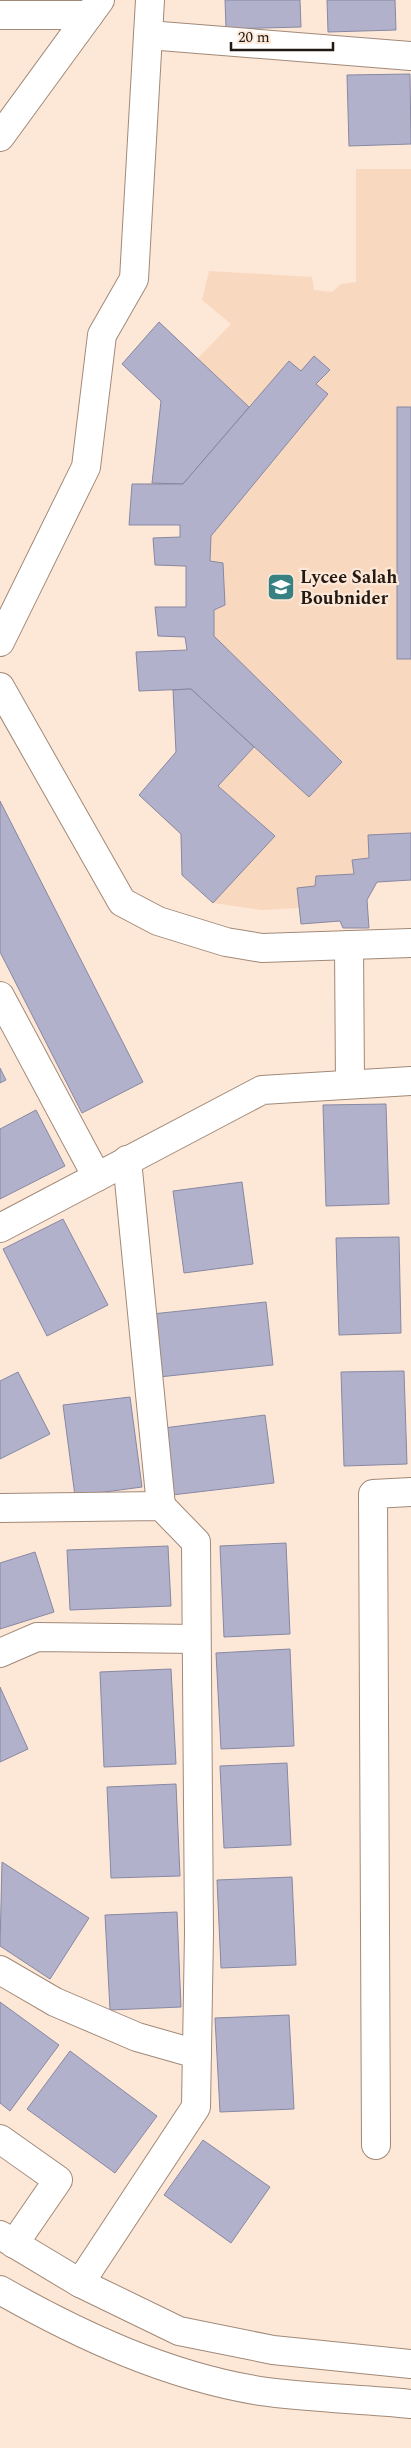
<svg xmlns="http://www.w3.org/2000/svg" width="411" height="2448" font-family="Spectral,serif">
  <rect width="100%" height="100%" fill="#fde8d8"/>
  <path fill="#f9d8c0" d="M356,169H411V880L376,883L367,900L369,928H343L339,921L301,924L299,908L261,910L213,903L182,875L180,834L139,795L176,752L173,690L139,691L136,652L187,650L185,637L158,636L155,607H186V567L155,565L153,538L180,537V525H129L132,484L152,483L161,401L122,364L159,322L198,358L231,324L202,300L209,271L312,277L314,290L332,292L341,284L356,282Z"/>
  <g fill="#b1b1cc" stroke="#8888a2">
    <path d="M225,0H300L301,27L226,29Z"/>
    <path d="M327,0H395L396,30L328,32Z"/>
    <path d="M410,74L411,144L349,146L347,75Z"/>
    <path d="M159,322L249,407L183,484L152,483L161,401L122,364Z"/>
    <path d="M314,356L330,370L316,384L328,394L211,536L210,561L223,563L225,605L214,610V636L342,762L309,797L191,689L139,691L136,652L187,650L185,637L158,636L155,607H186V566L155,565L153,538L180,537V525H129L132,484H183L289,361L301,371Z"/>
    <rect x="397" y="407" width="14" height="252"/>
    <path d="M191,689L254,747L218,786L275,836L213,903L182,875L181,834L139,795L176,752L173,690Z"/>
    <path d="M0,801L143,1082L82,1113L0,952Z"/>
    <path d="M411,833V880L377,882L367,900L369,928H343L340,921L301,924L297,888L315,886L316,876L354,874L352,860L369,858L368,835Z"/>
    <path d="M0,1068L6,1080L0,1083Z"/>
    <path d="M386,1104L389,1204L326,1206L323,1105Z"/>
    <path d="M36,1110L65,1166L0,1199V1129Z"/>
    <path d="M242,1182L253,1264L184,1273L173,1191Z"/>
    <path d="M63,1219L108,1305L47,1336L3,1249Z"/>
    <path d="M399,1237L401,1333L339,1335L336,1238Z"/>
    <path d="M266,1302L273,1365L159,1377L152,1314Z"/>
    <path d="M404,1371L407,1464L344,1466L341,1372Z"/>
    <path d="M18,1372L50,1434L0,1459V1381Z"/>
    <path d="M130,1397L142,1487L75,1496L63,1405Z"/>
    <path d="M265,1415L274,1483L172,1495L164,1428Z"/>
    <path d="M286,1543L290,1634L224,1637L220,1546Z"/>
    <path d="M168,1546L171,1606L70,1610L67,1550Z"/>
    <path d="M35,1552L54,1612L0,1629V1563Z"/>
    <path d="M290,1649L294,1746L221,1749L216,1653Z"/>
    <path d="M171,1669L176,1764L104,1767L100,1672Z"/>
    <path d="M0,1687L28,1749L0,1762Z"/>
    <path d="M287,1763L291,1845L224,1848L220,1766Z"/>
    <path d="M176,1784L180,1876L111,1878L107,1787Z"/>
    <path d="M2,1862L89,1918L50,1979L0,1946Z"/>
    <path d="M292,1877L296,1965L221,1968L217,1880Z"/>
    <path d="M177,1912L181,2007L110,2010L105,1915Z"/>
    <path d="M0,2002L59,2045L10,2111L0,2103Z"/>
    <path d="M289,2015L294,2109L220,2112L215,2018Z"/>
    <path d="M70,2051L157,2116L115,2173L27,2109Z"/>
    <path d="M203,2140L270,2187L231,2243L164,2195Z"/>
  </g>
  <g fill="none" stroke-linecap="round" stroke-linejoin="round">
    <g stroke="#a18978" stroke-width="30">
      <g id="street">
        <path d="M0,15H89"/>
        <path d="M148,35L411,56"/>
        <path d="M0,137L100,0"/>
        <path d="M0,642L86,467L102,335L134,279L150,0"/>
        <path d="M0,687L122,902L158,921L226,942L262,948L411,943"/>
        <path d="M349,945L350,1084"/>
        <path d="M0,996L97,1177"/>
        <path d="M127,1160L161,1506"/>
        <path d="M0,1228L262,1090L411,1081"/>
        <path d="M0,1508L161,1506L196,1542L199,1933L196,2107L80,2283"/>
        <path d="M0,1653L37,1637L196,1639"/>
        <path d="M0,1970L55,2002L137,2037L197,2054"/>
        <path d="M0,2139L58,2180L14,2244"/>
        <path d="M376,2145L373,1494L411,1492"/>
        <path d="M0,2235L80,2283L179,2331L273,2350L411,2364"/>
        <path d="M0,2290C81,2336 168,2376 260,2391C309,2398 361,2399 411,2404"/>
      </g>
    </g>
    <use href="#street" stroke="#fff" stroke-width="28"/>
  </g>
  <defs>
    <g id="school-square" transform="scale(1.4375)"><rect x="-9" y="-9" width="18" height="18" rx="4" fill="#388183" stroke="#fde8d8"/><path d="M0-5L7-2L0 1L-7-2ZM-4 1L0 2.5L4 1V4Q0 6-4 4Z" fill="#fff"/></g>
  </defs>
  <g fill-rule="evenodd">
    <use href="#school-square" x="281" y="587"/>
  </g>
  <g text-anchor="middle" stroke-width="4.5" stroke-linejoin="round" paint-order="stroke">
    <g font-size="18" font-weight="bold" fill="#221913" stroke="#fde8d8" text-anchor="start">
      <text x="300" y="583">Lycee Salah<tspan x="300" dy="21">Boubnider</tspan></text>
    </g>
  </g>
  <path d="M231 42v8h102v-8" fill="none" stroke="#221913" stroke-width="2.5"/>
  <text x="238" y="42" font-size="15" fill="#221913" stroke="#fde8d8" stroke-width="4" paint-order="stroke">20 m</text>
</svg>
